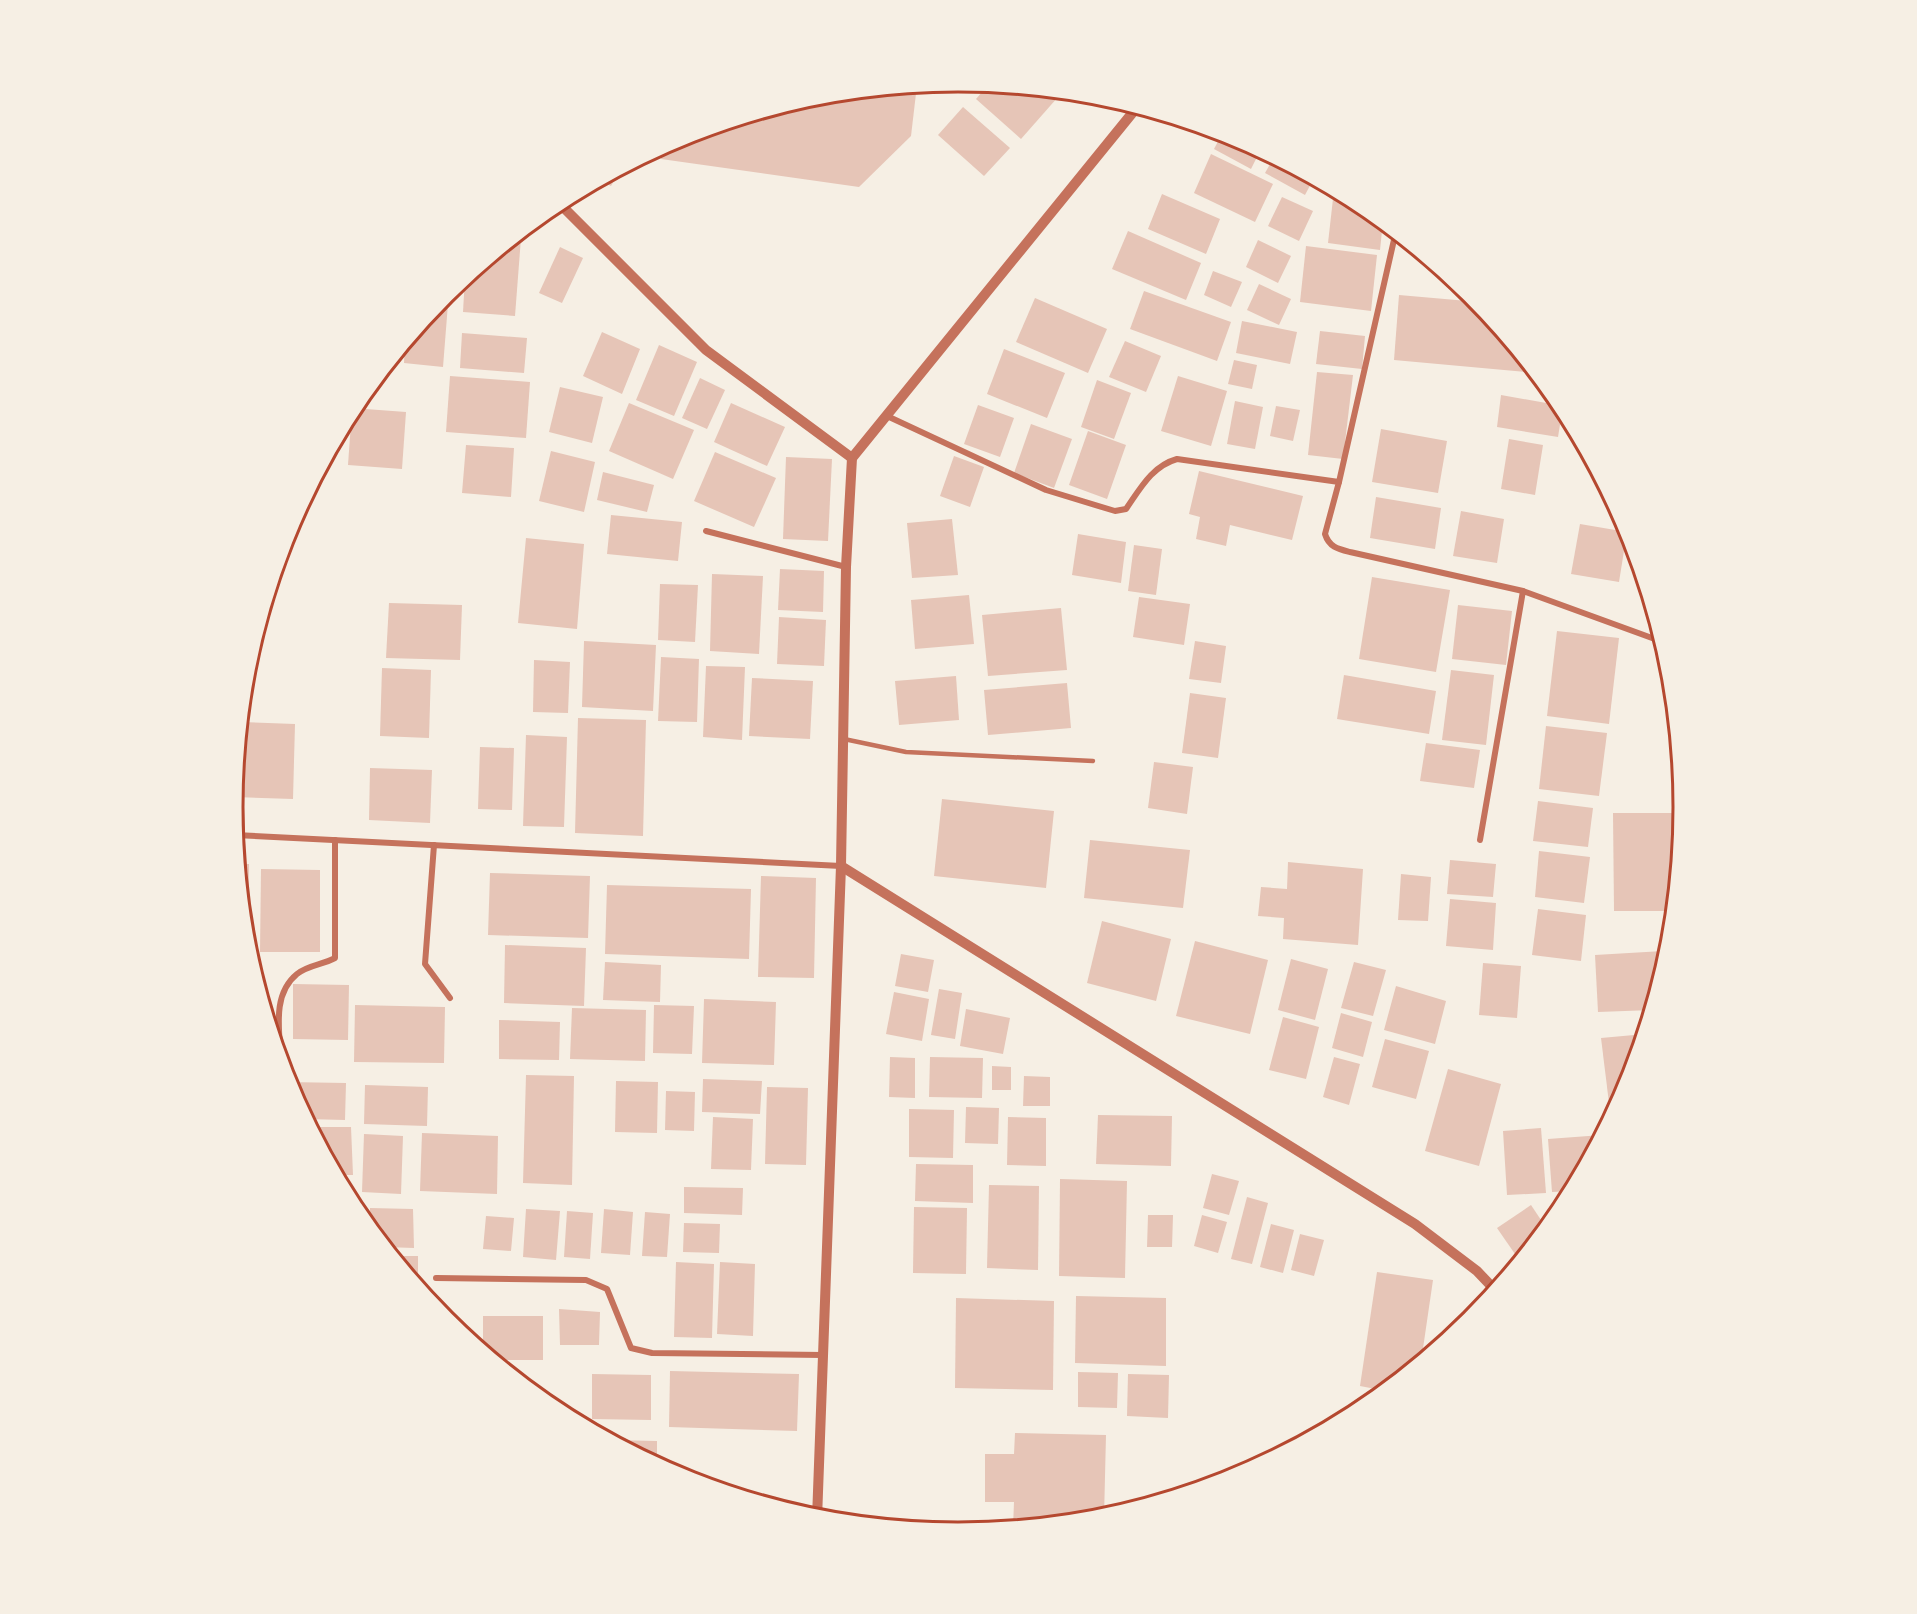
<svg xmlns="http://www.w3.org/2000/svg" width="1917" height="1614" font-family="Signika,sans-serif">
  <rect width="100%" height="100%" fill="#f6efe4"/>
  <g fill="#e6c5b7">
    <path d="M989,84L1050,90L1058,97L1021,139L976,99Z"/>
    <path d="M917,85L911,136L859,187L661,159L663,146L681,136L817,95Z"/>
    <path d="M1087,94L1100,95L1105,96L1099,104Z"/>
    <path d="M963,107L1010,148L984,176L938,135Z"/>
    <path d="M1223,132L1261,149L1251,169L1214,149Z"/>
    <path d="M1211,154L1273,184L1255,222L1194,193Z"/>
    <path d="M1274,157L1314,178L1305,195L1265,173Z"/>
    <path d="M621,168L611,186L599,180Z"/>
    <path d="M1334,190L1362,204L1383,221L1380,250L1328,243Z"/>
    <path d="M1162,194L1220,219L1206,254L1148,229Z"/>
    <path d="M1282,197L1313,211L1299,241L1268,226Z"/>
    <path d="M1128,231L1201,263L1186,300L1112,269Z"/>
    <path d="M514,237L521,238L515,316L463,312L465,277Z"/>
    <path d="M1258,240L1291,256L1278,283L1246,267Z"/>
    <path d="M1306,246L1377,255L1371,311L1300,302Z"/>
    <path d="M560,247L583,258L562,303L539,293Z"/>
    <path d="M1213,271L1242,282L1231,307L1204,295Z"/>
    <path d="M1259,284L1291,299L1279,325L1247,310Z"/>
    <path d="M449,291L443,367L404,363L405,342Z"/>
    <path d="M1144,291L1231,322L1217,361L1130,329Z"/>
    <path d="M1399,295L1479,302L1537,373L1394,360Z"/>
    <path d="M1035,298L1107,329L1088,373L1016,342Z"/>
    <path d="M1242,321L1297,332L1290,364L1236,353Z"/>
    <path d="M1320,331L1365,336L1362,369L1316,364Z"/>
    <path d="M602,332L640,349L622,394L583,376Z"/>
    <path d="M462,333L527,338L524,373L460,368Z"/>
    <path d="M1125,341L1161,356L1146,392L1109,377Z"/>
    <path d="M659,345L697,362L674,416L636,400Z"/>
    <path d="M1004,349L1065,373L1047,418L987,394Z"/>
    <path d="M1234,360L1257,365L1252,389L1228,384Z"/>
    <path d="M1317,372L1353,375L1343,459L1308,455Z"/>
    <path d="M450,376L530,382L526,438L446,432Z"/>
    <path d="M1178,376L1227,391L1211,446L1161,431Z"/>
    <path d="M700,378L725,390L707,429L682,418Z"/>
    <path d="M1097,380L1131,393L1114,439L1081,427Z"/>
    <path d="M560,387L603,397L592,443L549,432Z"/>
    <path d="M1501,395L1563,406L1558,437L1497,427Z"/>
    <path d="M1235,401L1263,407L1255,449L1227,444Z"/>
    <path d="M629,403L694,430L673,479L609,451Z"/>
    <path d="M731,403L785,427L767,466L714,442Z"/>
    <path d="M978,405L1014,418L1000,457L964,444Z"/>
    <path d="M1276,406L1300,410L1293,441L1270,436Z"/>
    <path d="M352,408L406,412L402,469L348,465Z"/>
    <path d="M1031,424L1072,439L1054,488L1014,473Z"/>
    <path d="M1381,429L1447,441L1438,493L1372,482Z"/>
    <path d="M1088,431L1126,445L1107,499L1069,485Z"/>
    <path d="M1509,439L1543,445L1535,495L1501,489Z"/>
    <path d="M466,445L514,448L511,497L462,493Z"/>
    <path d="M551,451L595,462L584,512L539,501Z"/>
    <path d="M715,452L776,478L754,527L694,501Z"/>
    <path d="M954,456L984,467L970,507L940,496Z"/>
    <path d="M786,457L832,459L828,541L783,539Z"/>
    <path d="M1199,471L1303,496L1292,540L1230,525L1226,546L1196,539L1200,517L1189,514Z"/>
    <path d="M603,472L654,485L647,512L597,500Z"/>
    <path d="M1376,497L1441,508L1435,549L1370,538Z"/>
    <path d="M1461,511L1504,519L1497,563L1453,556Z"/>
    <path d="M611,515L682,522L678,561L607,554Z"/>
    <path d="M952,519L958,575L912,578L907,523Z"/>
    <path d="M1580,524L1627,532L1619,582L1571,574Z"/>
    <path d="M1078,534L1126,542L1121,583L1072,575Z"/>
    <path d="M526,538L584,544L577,629L518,623Z"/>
    <path d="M1134,545L1162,549L1156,595L1128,591Z"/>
    <path d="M780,569L824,571L823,612L778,610Z"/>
    <path d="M712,574L763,576L759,654L710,651Z"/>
    <path d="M1372,577L1450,590L1436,672L1359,659Z"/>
    <path d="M660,584L698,585L695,642L658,640Z"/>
    <path d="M969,595L974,644L915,649L911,600Z"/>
    <path d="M1139,597L1190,604L1184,645L1133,637Z"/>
    <path d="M389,603L462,605L460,660L386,658Z"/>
    <path d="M1458,605L1512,611L1506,665L1452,659Z"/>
    <path d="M1061,608L1067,670L988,676L982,615Z"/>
    <path d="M779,617L826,620L824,666L777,664Z"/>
    <path d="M1557,631L1619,638L1609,724L1547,716Z"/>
    <path d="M584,641L656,645L653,711L582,707Z"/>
    <path d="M1195,641L1226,646L1221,683L1189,679Z"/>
    <path d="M661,657L699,659L697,722L658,721Z"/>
    <path d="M534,660L570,662L568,713L533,712Z"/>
    <path d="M706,666L745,667L742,740L703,737Z"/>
    <path d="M382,668L431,670L429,738L380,736Z"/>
    <path d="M1451,670L1494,675L1486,745L1442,740Z"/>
    <path d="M1344,675L1436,691L1429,734L1337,719Z"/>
    <path d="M956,676L959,720L899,725L895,681Z"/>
    <path d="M752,678L813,681L810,739L749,736Z"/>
    <path d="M1067,683L1071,728L988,735L984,690Z"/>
    <path d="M1190,693L1226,698L1218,758L1182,753Z"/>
    <path d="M578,718L646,720L643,836L575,833Z"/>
    <path d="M241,722L295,724L293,799L233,797Z"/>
    <path d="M1546,726L1607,733L1599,796L1539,789Z"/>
    <path d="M526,735L567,737L564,827L523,826Z"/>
    <path d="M1426,743L1480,750L1474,788L1420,781Z"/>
    <path d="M480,747L514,748L512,810L478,809Z"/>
    <path d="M1154,762L1193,767L1187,814L1148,808Z"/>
    <path d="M370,768L432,770L430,823L369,820Z"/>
    <path d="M942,799L1054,811L1046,888L934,876Z"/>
    <path d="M1538,801L1593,808L1588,847L1533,841Z"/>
    <path d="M1613,813H1683L1674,911H1614Z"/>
    <path d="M1090,840L1190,850L1183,908L1084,898Z"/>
    <path d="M1539,851L1590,857L1584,903L1535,897Z"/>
    <path d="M1450,860L1496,864L1493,897L1447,894Z"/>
    <path d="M1288,862L1363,869L1358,945L1283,939L1284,918L1258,916L1261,887L1287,889Z"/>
    <path d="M238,864H249L248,952L246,948Z"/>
    <path d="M261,869L320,870V952H260Z"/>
    <path d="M490,873L590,876L588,938L488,935Z"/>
    <path d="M1401,874L1431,877L1428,921L1398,920Z"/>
    <path d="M761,876L816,878L814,978L758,977Z"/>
    <path d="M607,885L751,889L749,959L605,954Z"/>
    <path d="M1450,899L1496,903L1493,950L1446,946Z"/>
    <path d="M1538,909L1586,915L1581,961L1532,955Z"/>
    <path d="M1102,921L1171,939L1156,1001L1087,983Z"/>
    <path d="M1195,941L1268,960L1250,1034L1176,1016Z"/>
    <path d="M505,945L586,948L584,1006L504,1003Z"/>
    <path d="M1663,951L1664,969L1652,1010L1598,1012L1595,955Z"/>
    <path d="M901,954L934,960L928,992L895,986Z"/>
    <path d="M1291,959L1328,969L1315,1020L1278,1010Z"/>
    <path d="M605,962L661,965L660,1002L603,1000Z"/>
    <path d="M1354,962L1386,970L1373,1016L1341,1008Z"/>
    <path d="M1483,963L1521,966L1517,1018L1479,1015Z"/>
    <path d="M293,984L349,985L348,1040L293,1039Z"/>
    <path d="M1396,986L1446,1001L1435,1044L1384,1030Z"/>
    <path d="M939,989L962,993L955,1039L931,1035Z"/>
    <path d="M259,991H268V1017H267Z"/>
    <path d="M894,992L929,999L922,1041L886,1034Z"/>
    <path d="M704,999L776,1002L774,1065L702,1063Z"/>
    <path d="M355,1005L445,1007L444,1063L354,1062Z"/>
    <path d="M654,1005L694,1006L692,1054L653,1053Z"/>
    <path d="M572,1008L646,1010L645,1061L570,1059Z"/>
    <path d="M966,1009L1010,1018L1003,1054L960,1046Z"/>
    <path d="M1341,1013L1372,1022L1363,1057L1332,1048Z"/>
    <path d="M1283,1017L1319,1027L1306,1079L1269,1070Z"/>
    <path d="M499,1020L560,1022L559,1060L499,1059Z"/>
    <path d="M1645,1034L1629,1085L1620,1102L1609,1103L1601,1038Z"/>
    <path d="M1385,1039L1429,1051L1416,1099L1372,1087Z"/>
    <path d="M890,1057L915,1058V1098L889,1097Z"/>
    <path d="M930,1057L983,1058L982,1098L929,1097Z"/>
    <path d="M1334,1057L1360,1064L1349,1105L1323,1097Z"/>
    <path d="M992,1066L1011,1067V1090H992Z"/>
    <path d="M1448,1069L1501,1084L1479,1166L1425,1151Z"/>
    <path d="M526,1075L574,1076L572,1185L523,1183Z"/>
    <path d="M1024,1076L1050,1077V1106H1023Z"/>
    <path d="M703,1079L762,1081L760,1114L702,1112Z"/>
    <path d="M616,1081L658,1082L657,1133L615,1132Z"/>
    <path d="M287,1082L346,1083L345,1120L306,1119Z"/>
    <path d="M365,1085L428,1087L427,1126L364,1124Z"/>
    <path d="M767,1087L808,1088L806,1165L765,1164Z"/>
    <path d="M666,1091L695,1092L694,1131L665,1130Z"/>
    <path d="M966,1107L999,1108L998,1144L965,1143Z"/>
    <path d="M909,1109L954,1110L953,1158L909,1157Z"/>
    <path d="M1098,1115L1172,1116L1171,1166L1096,1164Z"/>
    <path d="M713,1117L753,1119L751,1170L711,1169Z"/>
    <path d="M1008,1117L1046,1118V1166L1007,1165Z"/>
    <path d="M310,1127H351L353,1175H336Z"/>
    <path d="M1541,1128L1546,1193L1507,1195L1503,1131Z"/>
    <path d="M422,1133L498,1136L497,1194L420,1191Z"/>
    <path d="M364,1134L403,1136L401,1194L362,1192Z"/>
    <path d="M1602,1135L1573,1191L1552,1192L1548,1139Z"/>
    <path d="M916,1164L973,1165V1203L915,1201Z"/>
    <path d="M1212,1174L1239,1181L1229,1215L1203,1208Z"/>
    <path d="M1060,1179L1127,1181L1125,1278L1059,1276Z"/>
    <path d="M989,1185L1039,1186L1038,1270L987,1268Z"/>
    <path d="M342,1186H350V1202Z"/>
    <path d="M684,1187L743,1188L742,1215L684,1213Z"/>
    <path d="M1247,1197L1268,1203L1252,1264L1231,1259Z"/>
    <path d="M1531,1205L1547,1229L1533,1246L1517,1257L1497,1228Z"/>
    <path d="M914,1207L967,1208L966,1274L913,1273Z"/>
    <path d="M370,1208L413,1209L414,1248L385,1247L370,1229Z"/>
    <path d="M526,1209L560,1211L556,1260L523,1257Z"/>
    <path d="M604,1209L633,1212L630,1255L601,1253Z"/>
    <path d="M567,1211L593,1213L590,1259L564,1257Z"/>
    <path d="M645,1212L670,1214L667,1257L642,1256Z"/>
    <path d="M1148,1215H1173L1172,1247H1147Z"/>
    <path d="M1202,1215L1227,1222L1218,1253L1194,1246Z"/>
    <path d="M486,1216L514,1218L511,1251L483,1249Z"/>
    <path d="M684,1223L720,1224L719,1253L683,1252Z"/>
    <path d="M1271,1224L1294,1230L1283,1273L1260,1267Z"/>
    <path d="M1300,1234L1324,1240L1314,1276L1291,1270Z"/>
    <path d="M392,1256H418V1287L411,1278Z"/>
    <path d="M676,1262L714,1264L712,1338L674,1337Z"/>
    <path d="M720,1262L755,1264L753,1336L717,1334Z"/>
    <path d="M1377,1272L1433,1280L1421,1362L1386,1391L1360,1386Z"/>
    <path d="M1076,1296L1166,1298V1366L1075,1363Z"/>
    <path d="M956,1298L1054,1301L1053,1390L955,1388Z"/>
    <path d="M559,1309L600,1312L599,1345H560Z"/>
    <path d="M483,1316H543V1360H494L483,1351Z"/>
    <path d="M670,1371L799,1374L797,1431L669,1427Z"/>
    <path d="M1078,1372L1118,1373L1117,1408L1078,1407Z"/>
    <path d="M592,1374L651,1375V1420L592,1419Z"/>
    <path d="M1128,1374L1169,1375L1168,1418L1127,1416Z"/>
    <path d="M1015,1433L1106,1435L1104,1518L1013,1528L1014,1502H985V1454H1014Z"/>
    <path d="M610,1440L657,1441V1465Z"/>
  </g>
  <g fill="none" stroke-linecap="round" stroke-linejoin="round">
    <path stroke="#c5725c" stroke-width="4.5" d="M844,739L906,752L1093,761"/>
    <g stroke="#c5725c" stroke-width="6">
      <path d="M1396,231L1339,482L1325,534C1329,547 1338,549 1350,552L1523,591L1663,642"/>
      <path d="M887,416L1046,490L1115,511L1126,509C1140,489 1152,466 1177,459L1339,482"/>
      <path d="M706,531L846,567"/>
      <path d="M235,835L841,866"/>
      <path d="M1480,840L1523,591"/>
      <path d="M434,845L425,964L450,998"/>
      <path d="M281,1062C280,1033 271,995 297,974C308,965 322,965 335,958V840"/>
      <path d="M436,1278L586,1280L607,1289L631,1348L652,1353L823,1355"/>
    </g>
    <g stroke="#c5725c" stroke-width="10">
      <path d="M558,202L706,350L852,458"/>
      <path d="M841,866L1415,1224L1477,1271L1496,1291"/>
      <path d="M817,1519L841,866L846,567L852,458L1138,106"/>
    </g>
  </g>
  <path d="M0 0H1917V1614H0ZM243 807a715 715 0 1 1 1430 0a715 715 0 1 1-1430 0Z" fill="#f6efe4" fill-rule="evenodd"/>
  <path fill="none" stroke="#b5482f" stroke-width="3" d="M243 807a715 715 0 1 1 1430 0a715 715 0 1 1-1430 0Z"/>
</svg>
